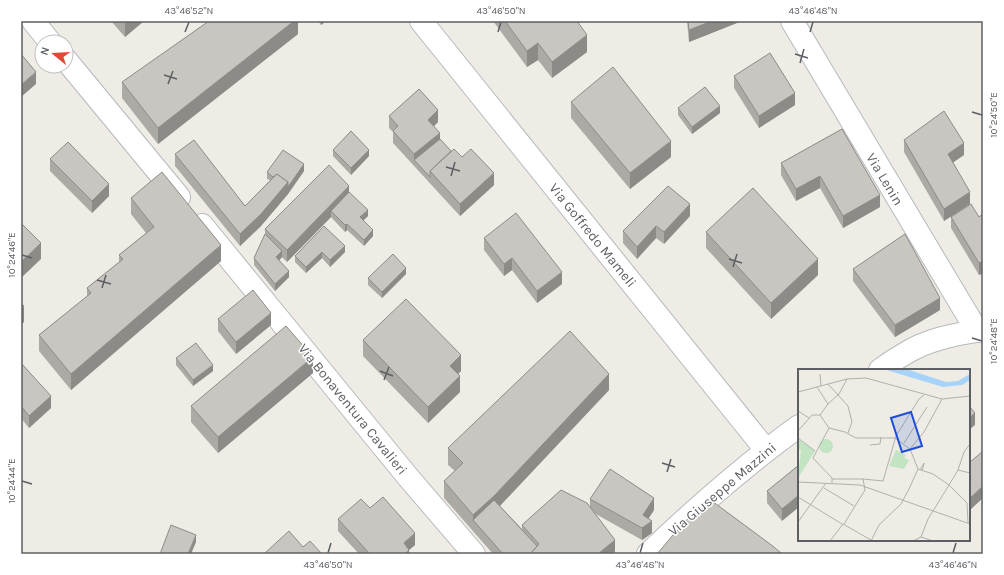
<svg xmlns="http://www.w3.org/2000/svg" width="1004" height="575" font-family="Karla,sans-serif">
  <rect width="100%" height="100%" fill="#eeece4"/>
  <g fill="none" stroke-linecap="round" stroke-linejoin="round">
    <g stroke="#b6b9bd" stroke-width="24">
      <g id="street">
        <path d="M33,21L50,42"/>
        <path d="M421,21L766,450"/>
        <path d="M66,60L179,197"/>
        <path d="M202,225L408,477L474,554"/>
        <path d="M880,370C888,364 897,358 906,353C927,340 952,335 977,331"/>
        <path d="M648,554C696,508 745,465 799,426"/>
      </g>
    </g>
    <g stroke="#b7babf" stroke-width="24">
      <path id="secondary" d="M792,21L977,331H983"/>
    </g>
    <use href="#street" stroke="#fff" stroke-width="22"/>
    <use href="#secondary" stroke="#fff" stroke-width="22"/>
  </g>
  <g fill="#adaaa6">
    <path d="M111,21H144L125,37Z"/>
    <path d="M298,21V34L158,144L122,98V82Z"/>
    <path d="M318,21H326L321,25Z"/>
    <path d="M493,21H577L587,52L552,78L538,60L527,67Z"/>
    <path d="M687,21H742L689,42Z"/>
    <path d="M734,76L795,105L759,128L734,88Z"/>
    <path d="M571,102L671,157L630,189L571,118Z"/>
    <path d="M678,108L720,113L692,134L678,115Z"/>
    <path d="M389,116L438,122L434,126L440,139L451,151L462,157L494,185L460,216L393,143V132L389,128Z"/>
    <path d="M842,129L880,207L843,228L820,188L796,201L781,175V163Z"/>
    <path d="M904,140L964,155L953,162L970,204L944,221L904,152Z"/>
    <path d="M333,150L369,156L351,175L333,156Z"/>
    <path d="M175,154L245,206L270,180L267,179V172L304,171L288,194L261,226L240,246L175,166Z"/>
    <path d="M50,159L109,196L92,213L50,171Z"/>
    <path d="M349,192L368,216L363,220L373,236L364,246L347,230L345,232L331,217L287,262L282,257L279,260L289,277L275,291L254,265V258L265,234V229Z"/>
    <path d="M131,198L221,261L71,390L39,351V335L87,297V288L119,262V255L146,233L131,214Z"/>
    <path d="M983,214V273L979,275L951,228V217H979Z"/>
    <path d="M690,216L664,244L656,238L637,259L623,243V231Z"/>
    <path d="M324,226L345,252L330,267L322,258L306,273L295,262V256Z"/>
    <path d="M706,232L818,275L771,319L706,248Z"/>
    <path d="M484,238L562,284L537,303L512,270L504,276L484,250Z"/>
    <path d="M853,269L940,310L895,337L853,281Z"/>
    <path d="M406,274L382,298L368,285V278Z"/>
    <path d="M218,319L271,325L236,354L218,331Z"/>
    <path d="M363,340L461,371L458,374L460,392L428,423L363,356Z"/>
    <path d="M176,358L213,371L193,386L176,365Z"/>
    <path d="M21,363L51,408L29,428L21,418Z"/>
    <path d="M313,373L218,453L191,422V406Z"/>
    <path d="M609,390L500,506L522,529V525L590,508V499L654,510L648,519L652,533L642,540L594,513L615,554H493L444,498V481L455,471L448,465V448Z"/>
    <path d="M799,465L782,521L767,503V491Z"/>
    <path d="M370,508L415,545L409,550V554H359L338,531V519Z"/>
  </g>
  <g fill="#8d8b87">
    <path d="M125,21H144L125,37Z"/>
    <path d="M294,21H298V34L158,144V128Z"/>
    <path d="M321,21H326L321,25Z"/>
    <path d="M712,21H742L689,42V30Z"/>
    <path d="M587,35V52L552,78V62Z"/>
    <path d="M538,43V60L527,67V51Z"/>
    <path d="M36,72V84L21,97V85Z"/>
    <path d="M795,93V105L759,128V116Z"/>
    <path d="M720,106V113L692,134V127Z"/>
    <path d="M438,110V122L428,132V120Z"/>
    <path d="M440,133V145L414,160V154Z"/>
    <path d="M671,141V157L630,189V173Z"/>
    <path d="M964,143V155L948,166V154Z"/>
    <path d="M369,150V156L351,175V168Z"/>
    <path d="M304,164V171L288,194L261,226L240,246V234Z"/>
    <path d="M494,173V185L460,216V204Z"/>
    <path d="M820,176V188L796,201V189Z"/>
    <path d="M109,184V196L92,213V201Z"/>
    <path d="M349,186V198L331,211V217L287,262V250Z"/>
    <path d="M970,192V204L944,221V209Z"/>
    <path d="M880,195V207L843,228V216Z"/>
    <path d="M690,204V216L664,244V232Z"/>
    <path d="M368,210V216L360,224V217Z"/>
    <path d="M347,224V230L345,232V225Z"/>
    <path d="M656,226V238L637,259V247Z"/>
    <path d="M373,230V236L364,246V240Z"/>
    <path d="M41,243V259L21,278V262Z"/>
    <path d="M221,245V261L71,390V374Z"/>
    <path d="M345,246V252L330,267V260Z"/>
    <path d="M282,251V257L276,264V257Z"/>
    <path d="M322,252V258L306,273V267Z"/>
    <path d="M512,258V270L504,276V264Z"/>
    <path d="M818,259V275L771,319V303Z"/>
    <path d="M983,261V273L979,275V263Z"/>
    <path d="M406,268V274L382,298V292Z"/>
    <path d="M289,271V277L275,291V284Z"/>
    <path d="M562,272V284L537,303V291Z"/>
    <path d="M940,298V310L895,337V325Z"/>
    <path d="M24,306V322L21,325V308Z"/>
    <path d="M271,313V325L236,354V342Z"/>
    <path d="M461,355V371L450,382V366Z"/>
    <path d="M313,357V373L218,453V437Z"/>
    <path d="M213,365V371L193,386V380Z"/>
    <path d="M609,374V390L494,512L473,520V532V515Z"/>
    <path d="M460,376V392L428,423V407Z"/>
    <path d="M51,396V408L29,428V416Z"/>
    <path d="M975,413V425L969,430V418Z"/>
    <path d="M983,486V498L969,511V499Z"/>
    <path d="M799,495V507L782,521V509Z"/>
    <path d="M654,498V510L643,527V515Z"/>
    <path d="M652,521V533L642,540V528Z"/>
    <path d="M415,533V545L409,550V554H404V543Z"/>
    <path d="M196,535V542L191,554H188Z"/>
    <path d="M615,540V554H598Z"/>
  </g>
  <g fill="#c9c6c1" stroke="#8d8b87">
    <path d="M209,21H294L158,128L122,82Z"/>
    <path d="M505,21H577L587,35L552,62L538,43L527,51Z"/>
    <path d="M688,21H712L689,30Z"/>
    <path d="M770,53L795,93L759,116L734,76Z"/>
    <path d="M21,54L36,72L21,85Z"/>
    <path d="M613,67L671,141L630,173L571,102Z"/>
    <path d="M705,87L720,106L692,127L678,108Z"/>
    <path d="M419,89L438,110L428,120L440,133L414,154L393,131L398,126L389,116Z"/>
    <path d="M944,111L964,143L948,154L970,192L944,209L904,140Z"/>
    <path d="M842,129L880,195L843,216L820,176L796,189L781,163Z"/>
    <path d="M351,131L369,150L351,168L333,150Z"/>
    <path d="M440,139L451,151L430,171V177L414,160Z"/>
    <path d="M194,140L245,206L277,174L288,182L261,214L240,234L175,154Z"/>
    <path d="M68,142L109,184L92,201L50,159Z"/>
    <path d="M454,149L462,157L471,149L494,173L460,204L430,171Z"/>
    <path d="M283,150L304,164L288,187V182L277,174L273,177L267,172Z"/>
    <path d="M329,165L349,186L287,250L265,229Z"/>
    <path d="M162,172L221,245L71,374L39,335L91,293L87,288L123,259L119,255L154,227L131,198Z"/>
    <path d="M668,186L690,204L664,232L656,226L637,247L623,231Z"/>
    <path d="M753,188L818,259L771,303L706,232Z"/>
    <path d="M349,192L368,210L360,217L373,230L364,240L347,224L345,225L331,211Z"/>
    <path d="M971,204L979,217L983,214V261L979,263L951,217Z"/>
    <path d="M516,213L562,272L537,291L512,258L504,264L484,238Z"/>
    <path d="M21,223L41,243L21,262Z"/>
    <path d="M324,226L345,246L330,260L322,252L306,267L295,256Z"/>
    <path d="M265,234L282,251L276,257L289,271L275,284L254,258Z"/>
    <path d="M905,234L940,298L895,325L853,269Z"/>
    <path d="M393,254L406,268L382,292L368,278Z"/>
    <path d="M253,290L271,313L236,342L218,319Z"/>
    <path d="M406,299L461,355L450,366L460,376L428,407L363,340Z"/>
    <path d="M21,303L24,306L21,308Z"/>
    <path d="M286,326L313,357L218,437L191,406Z"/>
    <path d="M570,331L609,374L494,496L473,515L444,481L463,463L448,448Z"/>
    <path d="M196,343L213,365L193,380L176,358Z"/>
    <path d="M21,363L51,396L29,416L21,406Z"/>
    <path d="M969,406L975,413L969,418Z"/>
    <path d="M983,451V486L969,499V463Z"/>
    <path d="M799,465V495L782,509L767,491Z"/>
    <path d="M610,469L654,498L643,515L652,521L642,528L590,499Z"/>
    <path d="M561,490L587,503L615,540L598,554H530L539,544L522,525Z"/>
    <path d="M383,497L415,533L404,543L409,550L405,554H370L338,519L361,499L370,508Z"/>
    <path d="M494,500L537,546L530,554H503L473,520Z"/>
    <path d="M712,501L774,547L782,554H657L684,522Z"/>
    <path d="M171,525L196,535L188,554H160Z"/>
    <path d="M289,531L303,547L310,541L322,554H266L265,553Z"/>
  </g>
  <path fill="none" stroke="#5c5f64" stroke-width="1.5" d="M185,32L189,22M498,32L501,22M810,32L813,22M795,54L808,58M800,63L804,49M164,75L177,79M168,84L173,71M972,112L982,115M446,167L460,171M451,176L455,162M22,255L32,258M729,259L742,263M733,267L737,254M97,280L111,284M102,288L106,275M972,338L982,341M380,371L393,376M384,380L389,367M662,463L675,467M667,472L671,459M22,481L32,484M328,553L331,543M640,553L643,543M953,553L956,543"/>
  <g text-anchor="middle" stroke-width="3" stroke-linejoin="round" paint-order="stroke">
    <g font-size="14" fill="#5c5f64" stroke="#fff">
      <text transform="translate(885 179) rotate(59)" y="5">Via Lenin</text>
      <text transform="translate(593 235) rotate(51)" y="5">Via Goffredo Mameli</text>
      <text transform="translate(353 409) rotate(51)" y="5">Via Bonaventura Cavalieri</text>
      <text transform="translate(722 489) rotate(-40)" y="5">Via Giuseppe Mazzini</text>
    </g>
  </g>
  <g transform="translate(798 369)">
    <rect width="172" height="172" fill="#eeece4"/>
    <path d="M21 77a7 7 0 1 1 14 0a7 7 0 1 1-14 0ZM0,70L17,82L0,109L3,81L0,80ZM98,81L108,86L106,89L111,91L106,100L91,97Z" fill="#c2e4c3"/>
    <path d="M85,0H108L148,13L160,12L172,5V11L164,16L145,18Z" fill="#a7d3fa"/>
    <path fill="none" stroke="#b0b0ad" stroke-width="1" d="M22,5L23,17M30,15L50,37L54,53L50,64M19,18L30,35M0,23L49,10L68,9L144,30L172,27M0,42L11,49M22,46L30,35L41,25L49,10M22,46L31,59M31,59L47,63L58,69H97L112,80M31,59L15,89L34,109V114M0,62L14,46H22M0,69L17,82M106,74L129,38M72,76L82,75L83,68M120,100L135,105L151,116L160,101L172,104M122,101L126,94L124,102M160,101L166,83L172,75M34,110H65M0,113L62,116L172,155M26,119L56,137M0,128L44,155M0,153L28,114M46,155L67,121L65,110L85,112L98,67L121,30L126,26M123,168L130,150L151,116L169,134L170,154M32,172L45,155L73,171M73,172L81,156L103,135L111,120L120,100L112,80L126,63L144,30M115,172L123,168L135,172"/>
    <path fill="#1d4ed8" fill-opacity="0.15" stroke="#1d4ed8" stroke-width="2" d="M113,43L124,77L104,83L93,49Z"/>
    <rect width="172" height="172" fill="none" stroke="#5c5f64" stroke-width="2"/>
  </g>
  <rect width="1004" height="575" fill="none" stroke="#ffffff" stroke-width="44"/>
  <g transform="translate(54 54) rotate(288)"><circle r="19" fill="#ffffff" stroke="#bebfc1"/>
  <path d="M0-3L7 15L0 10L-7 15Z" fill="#e04b38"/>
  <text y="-6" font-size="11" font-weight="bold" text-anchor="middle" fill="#5c5f64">N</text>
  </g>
  <rect x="22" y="22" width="960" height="531" fill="none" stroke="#5c5f64" stroke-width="1.5"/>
  <g font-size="10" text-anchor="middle" fill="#5c5f64">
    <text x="189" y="14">43°46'52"N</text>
    <text x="501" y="14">43°46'50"N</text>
    <text x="813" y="14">43°46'48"N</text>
    <text transform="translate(993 115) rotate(-90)" y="4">10°24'50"E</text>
    <text transform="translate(11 255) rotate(-90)" y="4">10°24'46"E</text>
    <text transform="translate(993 341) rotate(-90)" y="4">10°24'48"E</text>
    <text transform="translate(11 481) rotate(-90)" y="4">10°24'44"E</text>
    <text x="328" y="568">43°46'50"N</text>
    <text x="640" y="568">43°46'48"N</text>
    <text x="953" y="568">43°46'46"N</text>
  </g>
</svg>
